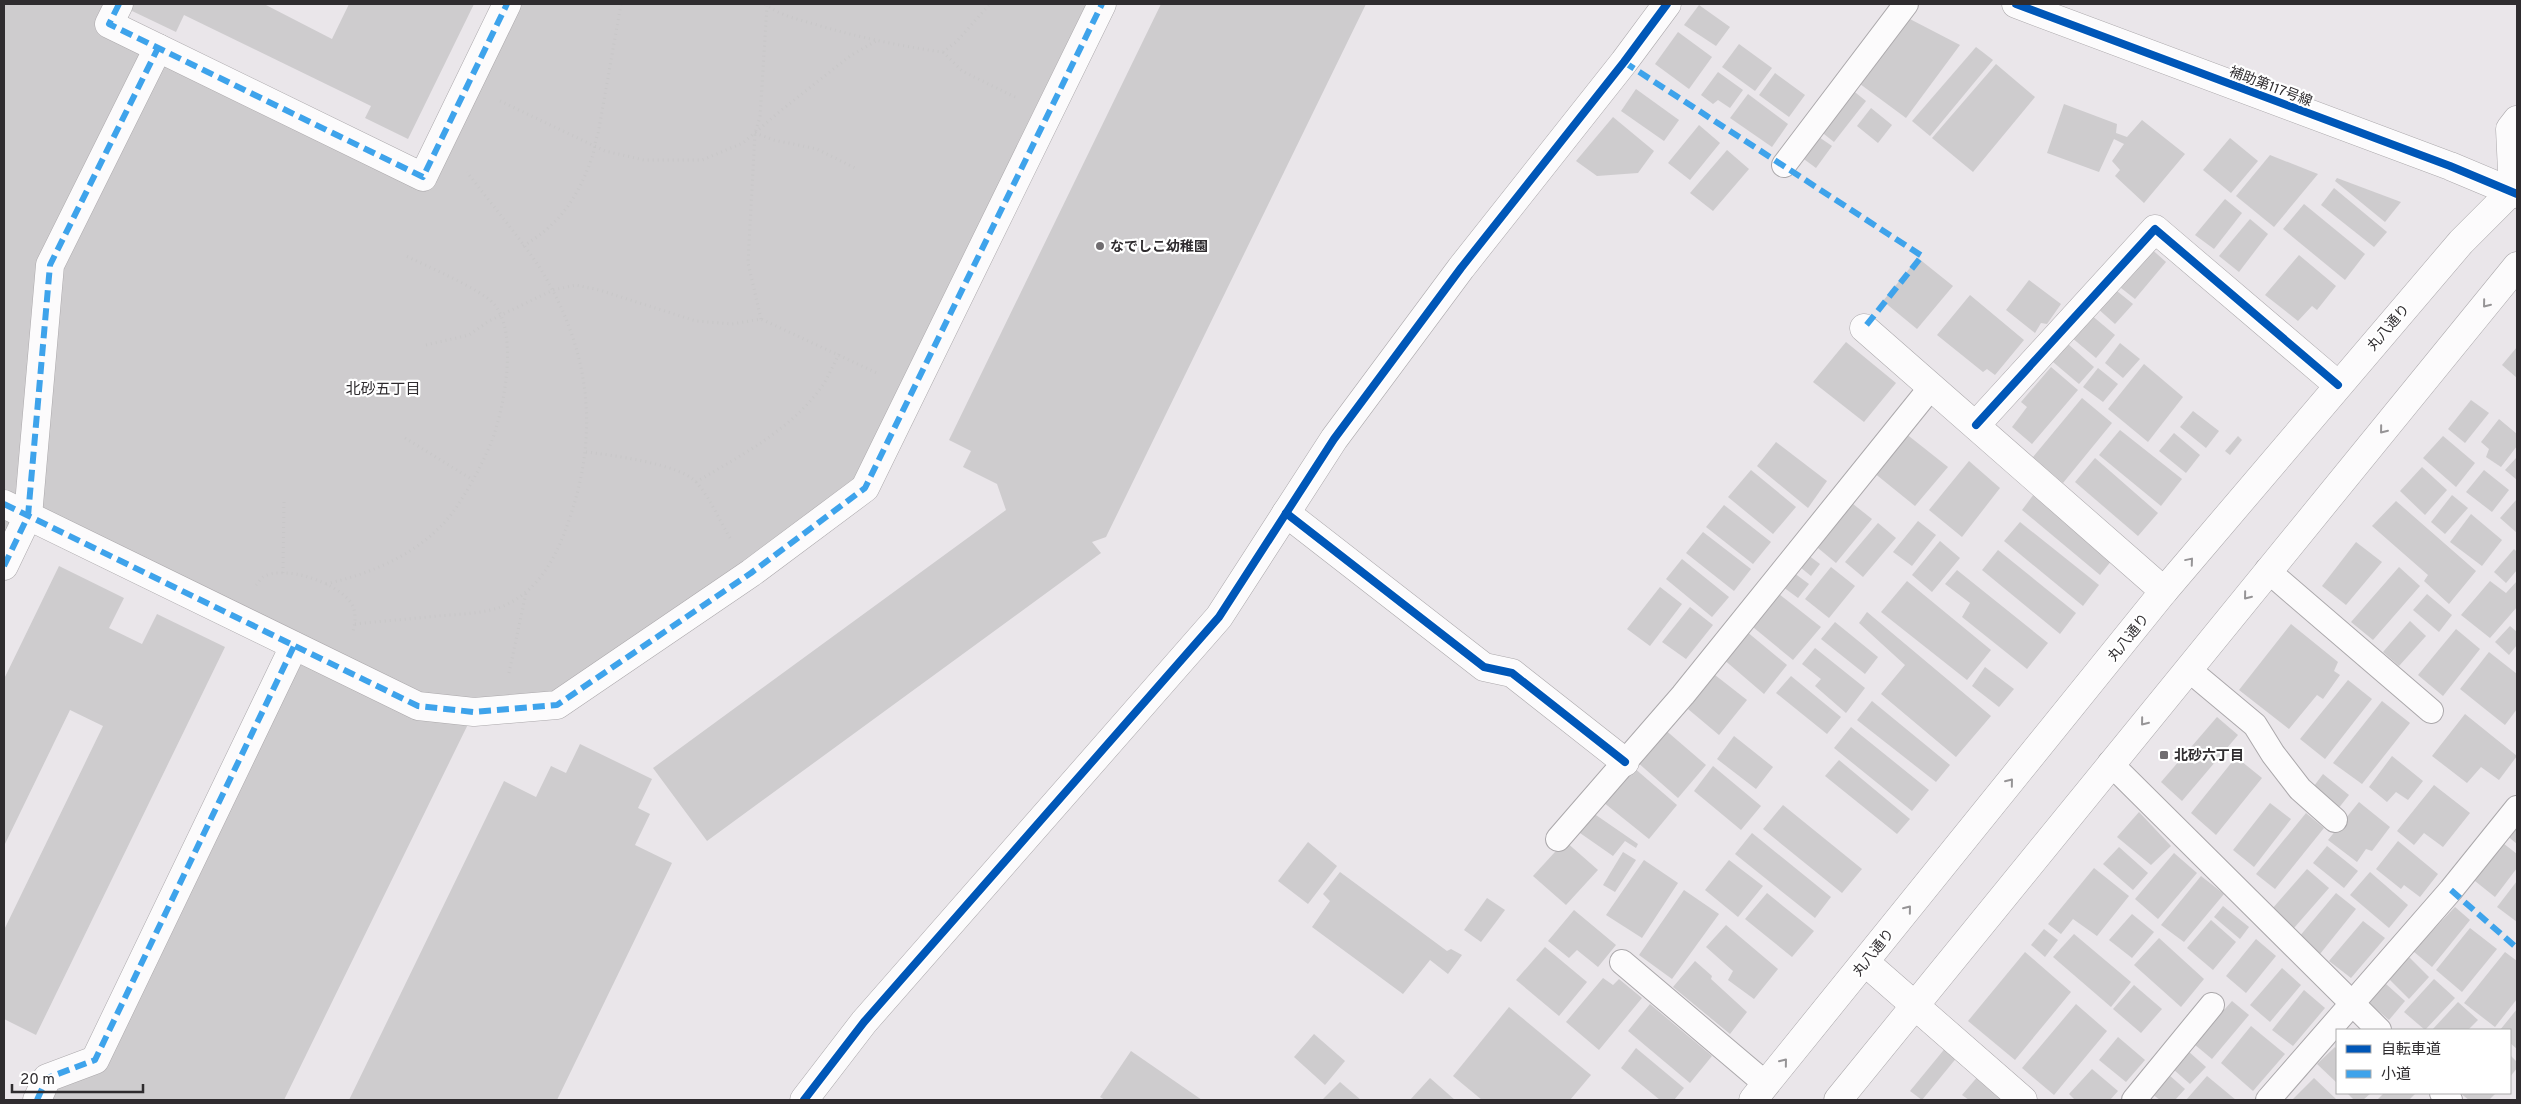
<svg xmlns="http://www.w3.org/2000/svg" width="2521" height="1104" font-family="Overpass,'Noto Sans JP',sans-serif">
  <rect width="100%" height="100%" fill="#eae6ea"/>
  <g fill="#ceccce">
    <path d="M4,4H119L109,24L423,177L507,4H1102L865,488L557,705L474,712L284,1100H37L95,1060L294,646L28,516L4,566Z"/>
    <path d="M134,4H264L332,39L349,4H474L408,139L365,118L371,106L184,15L176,32L130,10Z"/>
    <path d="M1161,4H1366L1106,537L1092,542L1101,553L707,841L653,768L1006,510L997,484L963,467L971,451L949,440Z"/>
    <path d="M1699,5L1730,27L1716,46L1684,25Z"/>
    <path d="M1906,17L1960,45L1906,118L1856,81Z"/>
    <path d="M1678,32L1712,57L1689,89L1655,64Z"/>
    <path d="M1739,44L1772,68L1755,91L1722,67Z"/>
    <path d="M1976,47L1993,60L1930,136L1912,121Z"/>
    <path d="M1996,64L2035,97L1973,172L1932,138Z"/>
    <path d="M1718,72L1743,90L1730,108L1718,100L1713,104L1701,95Z"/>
    <path d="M1775,73L1805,95L1789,117L1759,95Z"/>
    <path d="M1636,89L1679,120L1664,141L1621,111Z"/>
    <path d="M1851,89L1866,101L1834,142L1819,130Z"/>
    <path d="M1748,94L1788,124L1772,147L1730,118Z"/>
    <path d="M2064,104L2117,124L2116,133L2127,137L2142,120L2185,154L2144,203L2115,176L2120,170L2112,161L2124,144L2114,139L2099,172L2047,153Z"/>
    <path d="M1871,108L1892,125L1878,143L1857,126Z"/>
    <path d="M1613,117L1654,151L1638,173L1597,176L1576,161Z"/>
    <path d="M1699,125L1720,143L1690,180L1668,163Z"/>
    <path d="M1813,133L1832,146L1816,168L1797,154Z"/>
    <path d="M2230,138L2258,161L2231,193L2203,170Z"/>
    <path d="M1727,150L1749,169L1713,211L1690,193Z"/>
    <path d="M2270,155L2318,174L2274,227L2236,196Z"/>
    <path d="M2337,178L2401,202L2385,222L2335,181Z"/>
    <path d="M2334,188L2387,232L2374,247L2321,205Z"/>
    <path d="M2225,199L2242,213L2214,249L2195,235Z"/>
    <path d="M2304,204L2365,254L2345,280L2283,229Z"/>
    <path d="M2250,219L2268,234L2239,272L2219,256Z"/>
    <path d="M2148,246L2166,262L2135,299L2116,284Z"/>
    <path d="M2299,255L2336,286L2317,310L2312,306L2298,321L2265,295Z"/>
    <path d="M1918,258L1953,286L1917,329L1883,301Z"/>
    <path d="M2029,280L2061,304L2047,324L2041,323L2035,333L2006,310Z"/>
    <path d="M2112,287L2133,304L2115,324L2096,307Z"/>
    <path d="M1970,295L2024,340L1995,375L1987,369L1983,372L1937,335Z"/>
    <path d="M2090,314L2115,335L2096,358L2071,337Z"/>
    <path d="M1846,342L1896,383L1864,422L1813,382Z"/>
    <path d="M2120,343L2140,359L2123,378L2105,363Z"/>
    <path d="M2068,344L2094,367L2079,384L2053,362Z"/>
    <path d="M2517,347V378L2502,365Z"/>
    <path d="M2144,364L2183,397L2148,442L2108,409Z"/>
    <path d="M2051,367L2078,390L2032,444L2012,427L2027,407L2021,402Z"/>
    <path d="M2098,368L2118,384L2103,402L2083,387Z"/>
    <path d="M2082,398L2112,423L2063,483L2033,457Z"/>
    <path d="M2471,400L2489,413L2465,443L2448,429Z"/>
    <path d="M2193,411L2219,431L2206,448L2180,427Z"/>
    <path d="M2499,419L2517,434V446L2501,467L2486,457L2489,449L2481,442Z"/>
    <path d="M2120,430L2182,479L2161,506L2099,455Z"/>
    <path d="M1905,433L1948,467L1915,506L1873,472Z"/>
    <path d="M2174,433L2200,455L2186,473L2159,451Z"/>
    <path d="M2238,436L2242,440L2230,455L2225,451Z"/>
    <path d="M2443,436L2475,463L2456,487L2423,458Z"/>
    <path d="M1776,442L1827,481L1808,508L1757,466Z"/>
    <path d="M2517,457V480L2505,470Z"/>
    <path d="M2095,458L2158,513L2138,536L2075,482Z"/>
    <path d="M1969,461L2000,488L1962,537L1929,510Z"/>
    <path d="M2422,467L2447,490L2425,515L2400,491Z"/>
    <path d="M1751,470L1796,507L1773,534L1728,497Z"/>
    <path d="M2484,470L2509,490L2492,512L2466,492Z"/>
    <path d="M2034,494L2112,560L2100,575L2022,510Z"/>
    <path d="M2452,495L2468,508L2445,534L2431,522Z"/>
    <path d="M2517,499V533L2500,518Z"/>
    <path d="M1848,500L1872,519L1836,563L1812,543Z"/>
    <path d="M2396,501L2476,571L2449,604L2424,581L2428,575L2372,526Z"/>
    <path d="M1724,505L1771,542L1753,564L1706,527Z"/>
    <path d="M2471,514L2502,540L2482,566L2450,542Z"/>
    <path d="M1918,521L1936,535L1912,566L1893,552Z"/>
    <path d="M2020,522L2099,585L2083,606L2004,541Z"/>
    <path d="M1878,523L1896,538L1863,577L1845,562Z"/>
    <path d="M1703,532L1751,569L1734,591L1686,553Z"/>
    <path d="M1940,541L1960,558L1932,592L1912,575Z"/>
    <path d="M2356,542L2382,562L2346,605L2322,586Z"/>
    <path d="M2514,549L2517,552V570L2506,583L2494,572Z"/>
    <path d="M1998,550L2076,613L2060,634L1982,570Z"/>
    <path d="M1804,552L1820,564L1811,576L1795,563Z"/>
    <path d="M1682,559L1729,597L1712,617L1666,579Z"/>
    <path d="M59,566L124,598L109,628L142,644L157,614L225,647L36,1035L4,1019V930L103,726L70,710L4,846V679Z"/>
    <path d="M1831,567L1855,586L1829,618L1805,599Z"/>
    <path d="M2399,567L2420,586L2373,640L2351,622Z"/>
    <path d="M1790,570L1809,584L1798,598L1779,584Z"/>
    <path d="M1957,570L2048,643L2027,669L1962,617L1970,603L1945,584Z"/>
    <path d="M1907,581L1991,650L1967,680L1881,612Z"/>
    <path d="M2490,581L2506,593L2517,581V607L2490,638L2461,615Z"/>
    <path d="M1660,587L1682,604L1650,646L1627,629Z"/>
    <path d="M1774,590L1821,627L1793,660L1748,623Z"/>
    <path d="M2427,594L2452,615L2439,632L2413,610Z"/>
    <path d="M1690,607L1713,625L1686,659L1662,642Z"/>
    <path d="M1867,612L1991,716L1956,757L1881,694L1905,665L1859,623Z"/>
    <path d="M2410,621L2426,636L2399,666L2383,652Z"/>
    <path d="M1835,622L1878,657L1865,674L1821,639Z"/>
    <path d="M2291,624L2338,662L2334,671L2340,675L2323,699L2317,695L2289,729L2239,690Z"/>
    <path d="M2510,626L2517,632V645L2509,655L2495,642Z"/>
    <path d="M2456,629L2480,649L2443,696L2418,675Z"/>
    <path d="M1746,631L1787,665L1764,694L1722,658Z"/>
    <path d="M1815,648L1865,688L1846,713L1815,686L1821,679L1802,664Z"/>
    <path d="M2489,652L2517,674V709L2505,725L2460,689Z"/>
    <path d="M1985,667L2014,689L1999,707L1972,686Z"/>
    <path d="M1715,675L1747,700L1719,735L1688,709Z"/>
    <path d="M1791,676L1841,717L1827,734L1776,693Z"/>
    <path d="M2348,680L2372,699L2325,759L2300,739Z"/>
    <path d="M1872,701L1950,765L1936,782L1857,720Z"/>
    <path d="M2382,701L2410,723L2362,784L2333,763Z"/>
    <path d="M2465,714L2517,756L2499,780L2481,767L2467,783L2432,756Z"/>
    <path d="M2217,717L2238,735L2182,801L2161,782Z"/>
    <path d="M1851,727L1929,790L1912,811L1834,748Z"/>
    <path d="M1663,728L1706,765L1678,798L1636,761Z"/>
    <path d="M1734,736L1773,767L1756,789L1717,759Z"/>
    <path d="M580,744L652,779L638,808L650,814L635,845L672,863L557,1100H349L504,781L536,797L551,766L566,773Z"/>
    <path d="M2392,756L2423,781L2408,800L2396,792L2387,802L2369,787Z"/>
    <path d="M2236,757L2262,778L2216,835L2191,813Z"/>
    <path d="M1839,760L1910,819L1897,834L1825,776Z"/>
    <path d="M1713,766L1761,806L1741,830L1694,791Z"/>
    <path d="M1633,767L1677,805L1649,839L1603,802Z"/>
    <path d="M2323,774L2349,795L2334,814L2308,794Z"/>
    <path d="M2434,785L2470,813L2443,847L2424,833L2414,845L2397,831Z"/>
    <path d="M2359,802L2390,827L2372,851L2366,849L2357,862L2328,840Z"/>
    <path d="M2270,803L2291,819L2254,867L2233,850Z"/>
    <path d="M1783,805L1862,869L1842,893L1763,829Z"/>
    <path d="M2139,812L2171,846L2151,865L2117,837Z"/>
    <path d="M1593,813L1638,844L1636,848L1625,841L1613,856L1580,833Z"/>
    <path d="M2306,813L2324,828L2275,889L2256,874Z"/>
    <path d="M2517,823V844L2505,834Z"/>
    <path d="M1752,833L1831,897L1815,918L1735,854Z"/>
    <path d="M2499,840L2517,854V868L2495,897L2470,877Z"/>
    <path d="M1565,841L1598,870L1566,905L1533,876Z"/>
    <path d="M2398,841L2438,874L2420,897L2404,885L2401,889L2376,869Z"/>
    <path d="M1308,842L1337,866L1308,904L1278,881Z"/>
    <path d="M2327,846L2358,871L2344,888L2313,863Z"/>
    <path d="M2119,847L2148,873L2133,890L2103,864Z"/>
    <path d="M1623,852L1636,860L1615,892L1603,885Z"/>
    <path d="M2174,853L2197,873L2158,919L2135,899Z"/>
    <path d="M1644,860L1678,883L1642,938L1606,915Z"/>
    <path d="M1729,860L1763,886L1738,917L1705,890Z"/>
    <path d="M2094,868L2129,896L2097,936L2073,919L2061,934L2048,924Z"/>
    <path d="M2307,869L2329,888L2294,928L2272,909Z"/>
    <path d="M1340,872L1447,951L1451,949L1462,955L1448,974L1430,960L1403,994L1312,927L1330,901L1323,894Z"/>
    <path d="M2370,872L2408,905L2389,928L2350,895Z"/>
    <path d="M2201,876L2224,894L2184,942L2161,925Z"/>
    <path d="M2517,881V922L2497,907Z"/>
    <path d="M1684,890L1719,914L1672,979L1639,955Z"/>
    <path d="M1767,893L1814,931L1792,957L1745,919Z"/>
    <path d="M2336,893L2356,909L2320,954L2299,937Z"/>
    <path d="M1487,898L1505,910L1481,942L1464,930Z"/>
    <path d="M2223,906L2249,927L2240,939L2214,917Z"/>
    <path d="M2455,907L2470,920L2432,967L2413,951Z"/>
    <path d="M1574,910L1616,945L1598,967L1577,950L1569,958L1548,941Z"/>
    <path d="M2132,914L2154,932L2132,958L2109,940Z"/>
    <path d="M2211,920L2236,942L2213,970L2187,948Z"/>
    <path d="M2363,921L2385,938L2351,978L2329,961Z"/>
    <path d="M1726,925L1778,969L1754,999L1728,980L1733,971L1706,947Z"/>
    <path d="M2470,928L2497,949L2462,992L2436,970Z"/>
    <path d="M2044,929L2058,940L2045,957L2031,945Z"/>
    <path d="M2074,934L2131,982L2111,1007L2053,957Z"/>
    <path d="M2159,938L2204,979L2181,1007L2134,965Z"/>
    <path d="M2256,939L2276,956L2246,993L2226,976Z"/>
    <path d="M1545,947L1587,982L1559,1016L1516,980Z"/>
    <path d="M2025,952L2071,992L2015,1060L1968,1021Z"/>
    <path d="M2505,952L2517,961V999L2495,1027L2464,1003Z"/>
    <path d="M2409,957L2429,977L2409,999L2389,979Z"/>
    <path d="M1695,961L1712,976L1711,979L1747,1012L1730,1034L1673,987Z"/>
    <path d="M2282,968L2301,985L2270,1022L2250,1005Z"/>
    <path d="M1603,978L1613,985L1619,979L1642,998L1599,1050L1566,1022Z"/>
    <path d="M2434,979L2455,998L2425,1030L2404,1012Z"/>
    <path d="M2386,984L2405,1001L2389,1020L2369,1003Z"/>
    <path d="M2134,985L2162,1009L2141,1033L2113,1009Z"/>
    <path d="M2304,990L2325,1008L2293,1046L2272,1030Z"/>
    <path d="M2232,1001L2249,1015L2212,1059L2194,1044Z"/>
    <path d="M2458,1002L2478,1020L2468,1030H2432Z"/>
    <path d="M1650,1004L1712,1056L1690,1083L1628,1031Z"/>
    <path d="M2076,1004L2107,1031L2054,1095L2022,1068Z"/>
    <path d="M1509,1007L1591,1075L1570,1100H1482L1453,1076Z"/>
    <path d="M2517,1009V1049L2510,1043V1030H2500Z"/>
    <path d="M2251,1026L2285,1054L2253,1091L2221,1063Z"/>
    <path d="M1314,1034L1345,1061L1325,1085L1294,1057Z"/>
    <path d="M2118,1037L2145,1060L2126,1082L2099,1060Z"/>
    <path d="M1947,1046L1958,1056L1922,1100L1910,1091Z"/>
    <path d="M2335,1047L2337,1050V1083L2317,1064Z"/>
    <path d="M1636,1048L1684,1088L1674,1100H1660L1621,1068Z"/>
    <path d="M1131,1051L1202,1100H1105L1100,1097Z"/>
    <path d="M2188,1051L2206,1067L2190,1084L2173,1069Z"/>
    <path d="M2510,1055L2517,1062V1068L2510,1077Z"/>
    <path d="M2092,1069L2118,1091L2110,1100H2075L2069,1094Z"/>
    <path d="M1979,1075L2009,1100H1969L1962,1095Z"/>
    <path d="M2169,1075L2185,1089L2175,1100H2160L2152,1094Z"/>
    <path d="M2207,1076L2236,1100H2186Z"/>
    <path d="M1430,1078L1455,1100H1410Z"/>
    <path d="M2314,1078L2337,1100H2292Z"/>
    <path d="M1340,1082L1361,1100H1322Z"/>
    <path d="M2347,1093H2371L2363,1100H2354Z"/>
    <path d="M2384,1093H2416L2409,1100H2377Z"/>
    <path d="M2460,1093H2496L2489,1100H2469Z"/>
  </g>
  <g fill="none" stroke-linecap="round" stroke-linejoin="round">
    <g stroke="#aba8ab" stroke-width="26">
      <g id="lane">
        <path d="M1784,165L1906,4"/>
        <path d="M2267,570L2431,711"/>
        <path d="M2188,669L2255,725L2273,754L2300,789L2335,820"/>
        <path d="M2110,763L2379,1030"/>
        <path d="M1558,839L1683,695L1932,386"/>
        <path d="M1622,962L1766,1084"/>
        <path d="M2442,1093L2450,1100"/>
        <path d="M2134,1100L2212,1005"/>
        <path d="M2268,1100L2451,890L2517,808"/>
      </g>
    </g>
    <g stroke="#aba8ab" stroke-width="29">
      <g id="street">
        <path d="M119,4L109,24L423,177L507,4"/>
        <path d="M2513,192L2510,129L2517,120"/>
        <path d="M1864,328L2164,591"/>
        <path d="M1976,425L2155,229L2338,385"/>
        <path d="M4,504L418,706L474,712L557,705L751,573L865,488L1102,4"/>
        <path d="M1286,513L1484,667L1512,673L1625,762"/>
        <path d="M4,566L28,516L50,265L158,48"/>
        <path d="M1865,962L2023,1100"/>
        <path d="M37,1100L47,1078L95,1060L294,646"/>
        <path d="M804,1100L864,1022L1219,617L1334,439L1461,268L1624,62L1667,4"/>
      </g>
    </g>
    <g stroke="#aba8ab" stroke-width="29">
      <g id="secondary">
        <path d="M2016,4L2450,166L2517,194"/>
        <path d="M1753,1100L2164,591L2461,242L2517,186"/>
        <path d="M1838,1100L2517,266"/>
      </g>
    </g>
    <g stroke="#c8c7c8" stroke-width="3" stroke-dasharray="1 4" stroke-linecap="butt">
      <path d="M765,4C779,15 797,19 814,24C857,37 899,46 943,52L956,42L990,4"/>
      <path d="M943,52L962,71L1017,98"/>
      <path d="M500,101L605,151L644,160H702L743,143L779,112L850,56L876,41"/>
      <path d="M755,133L774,140L817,149L857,169"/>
      <path d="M523,246C559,225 577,199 591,160C595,151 594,143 598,134L621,4"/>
      <path d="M761,319L748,263L755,133L760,117L767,6"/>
      <path d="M426,345L469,335L489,321L553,290L576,285L599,290L696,321L732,324L761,319L879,374"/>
      <path d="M405,438L473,480"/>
      <path d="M586,452C611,455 680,464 696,482C710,497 721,524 732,541"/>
      <path d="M696,482C743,454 791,430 823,385C829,375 834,364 839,354"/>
      <path d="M283,573L284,498"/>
      <path d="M326,584C368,574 409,558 440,527C459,509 481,467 491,443C504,410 519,333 494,304C481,289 424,265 404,255"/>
      <path d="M256,585C258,583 261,578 263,577C284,564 338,583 351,603C357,612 355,622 353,632"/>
      <path d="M355,624C382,621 410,619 438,616C460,614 487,614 508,604C544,585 559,551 571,514C600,427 588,346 540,268C518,235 491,204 467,172"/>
      <path d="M509,673L526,593"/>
    </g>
    <use href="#lane" stroke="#fcfbfc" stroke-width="24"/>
    <use href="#street" stroke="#fcfbfc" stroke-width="28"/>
    <use href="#secondary" stroke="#fcfbfc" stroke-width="28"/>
    <g stroke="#3ea3eb" stroke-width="6" stroke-dasharray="12 6" stroke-linecap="butt">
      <path d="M119,4L109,24L423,177L507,4"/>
      <path d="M1624,62L1922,256L1864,328"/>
      <path d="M4,504L418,706L474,712L557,705L751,573L865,488L1102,4"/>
      <path d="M4,566L28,516L50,265L158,48"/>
      <path d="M2451,890L2517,948"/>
      <path d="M37,1100L47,1078L95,1060L294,646"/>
    </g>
    <g stroke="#fff" stroke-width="11">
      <g id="cycleway">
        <path d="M2016,4L2450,166L2517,194"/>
        <path d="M1976,425L2155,229L2338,385"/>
        <path d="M1286,513L1484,667L1512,673L1625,762"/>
        <path d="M804,1100L864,1022L1219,617L1334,439L1461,268L1624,62L1667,4"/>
      </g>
    </g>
    <use href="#cycleway" stroke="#0057b8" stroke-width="8"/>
  </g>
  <defs><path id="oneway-chevron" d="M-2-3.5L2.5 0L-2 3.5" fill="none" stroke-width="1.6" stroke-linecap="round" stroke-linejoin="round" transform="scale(1.25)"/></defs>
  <g stroke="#969496">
    <use href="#oneway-chevron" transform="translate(2486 304) rotate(129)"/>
    <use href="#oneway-chevron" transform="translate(2383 430) rotate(129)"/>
    <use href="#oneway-chevron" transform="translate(2190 561) rotate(-50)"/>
    <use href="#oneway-chevron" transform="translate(2247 596) rotate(129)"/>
    <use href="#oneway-chevron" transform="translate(2144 722) rotate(129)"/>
    <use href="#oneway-chevron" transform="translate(2010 782) rotate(-51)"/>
    <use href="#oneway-chevron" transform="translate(1908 909) rotate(-51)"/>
    <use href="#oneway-chevron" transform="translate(1784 1062) rotate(-51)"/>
  </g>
  <g fill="#706d70" stroke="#fff" stroke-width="2">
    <circle cx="1100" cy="246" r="5"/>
    <rect x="2159" y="750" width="10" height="10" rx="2.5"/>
  </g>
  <g text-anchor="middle" stroke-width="4.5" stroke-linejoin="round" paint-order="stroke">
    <g font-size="14" fill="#2f2c2f" stroke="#fff">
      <text transform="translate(2271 86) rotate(21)" y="5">補助第117号線</text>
      <text transform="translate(2388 327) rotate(-49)" y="5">丸八通り</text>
      <text transform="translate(2128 637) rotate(-51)" y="5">丸八通り</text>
      <text transform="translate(1873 952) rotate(-51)" y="5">丸八通り</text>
    </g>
    <g font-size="14" font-weight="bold" fill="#2f2c2f" stroke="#fff" text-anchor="start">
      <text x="1110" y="251">なでしこ幼稚園</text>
      <text x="2174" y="760">北砂六丁目</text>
    </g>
    <g font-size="15" fill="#2f2c2f" stroke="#fff">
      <text x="383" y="394">北砂五丁目</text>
    </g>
  </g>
  <rect width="2521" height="1104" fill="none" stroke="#2f2c2f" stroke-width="10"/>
  <rect x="2336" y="1029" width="175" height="65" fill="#ffffff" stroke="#acabac"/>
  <rect x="2346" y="1045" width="25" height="8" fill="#0057b8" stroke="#acabac"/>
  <text x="2381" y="1054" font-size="15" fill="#2f2c2f">自転車道</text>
  <rect x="2346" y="1070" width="25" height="8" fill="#3ea3eb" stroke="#acabac"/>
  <text x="2381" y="1079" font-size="15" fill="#2f2c2f">小道</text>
  <path d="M12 1084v8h131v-8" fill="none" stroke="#2f2c2f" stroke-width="2.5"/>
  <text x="20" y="1084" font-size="15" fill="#2f2c2f" stroke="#ffffff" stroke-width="4" paint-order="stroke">20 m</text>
</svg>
